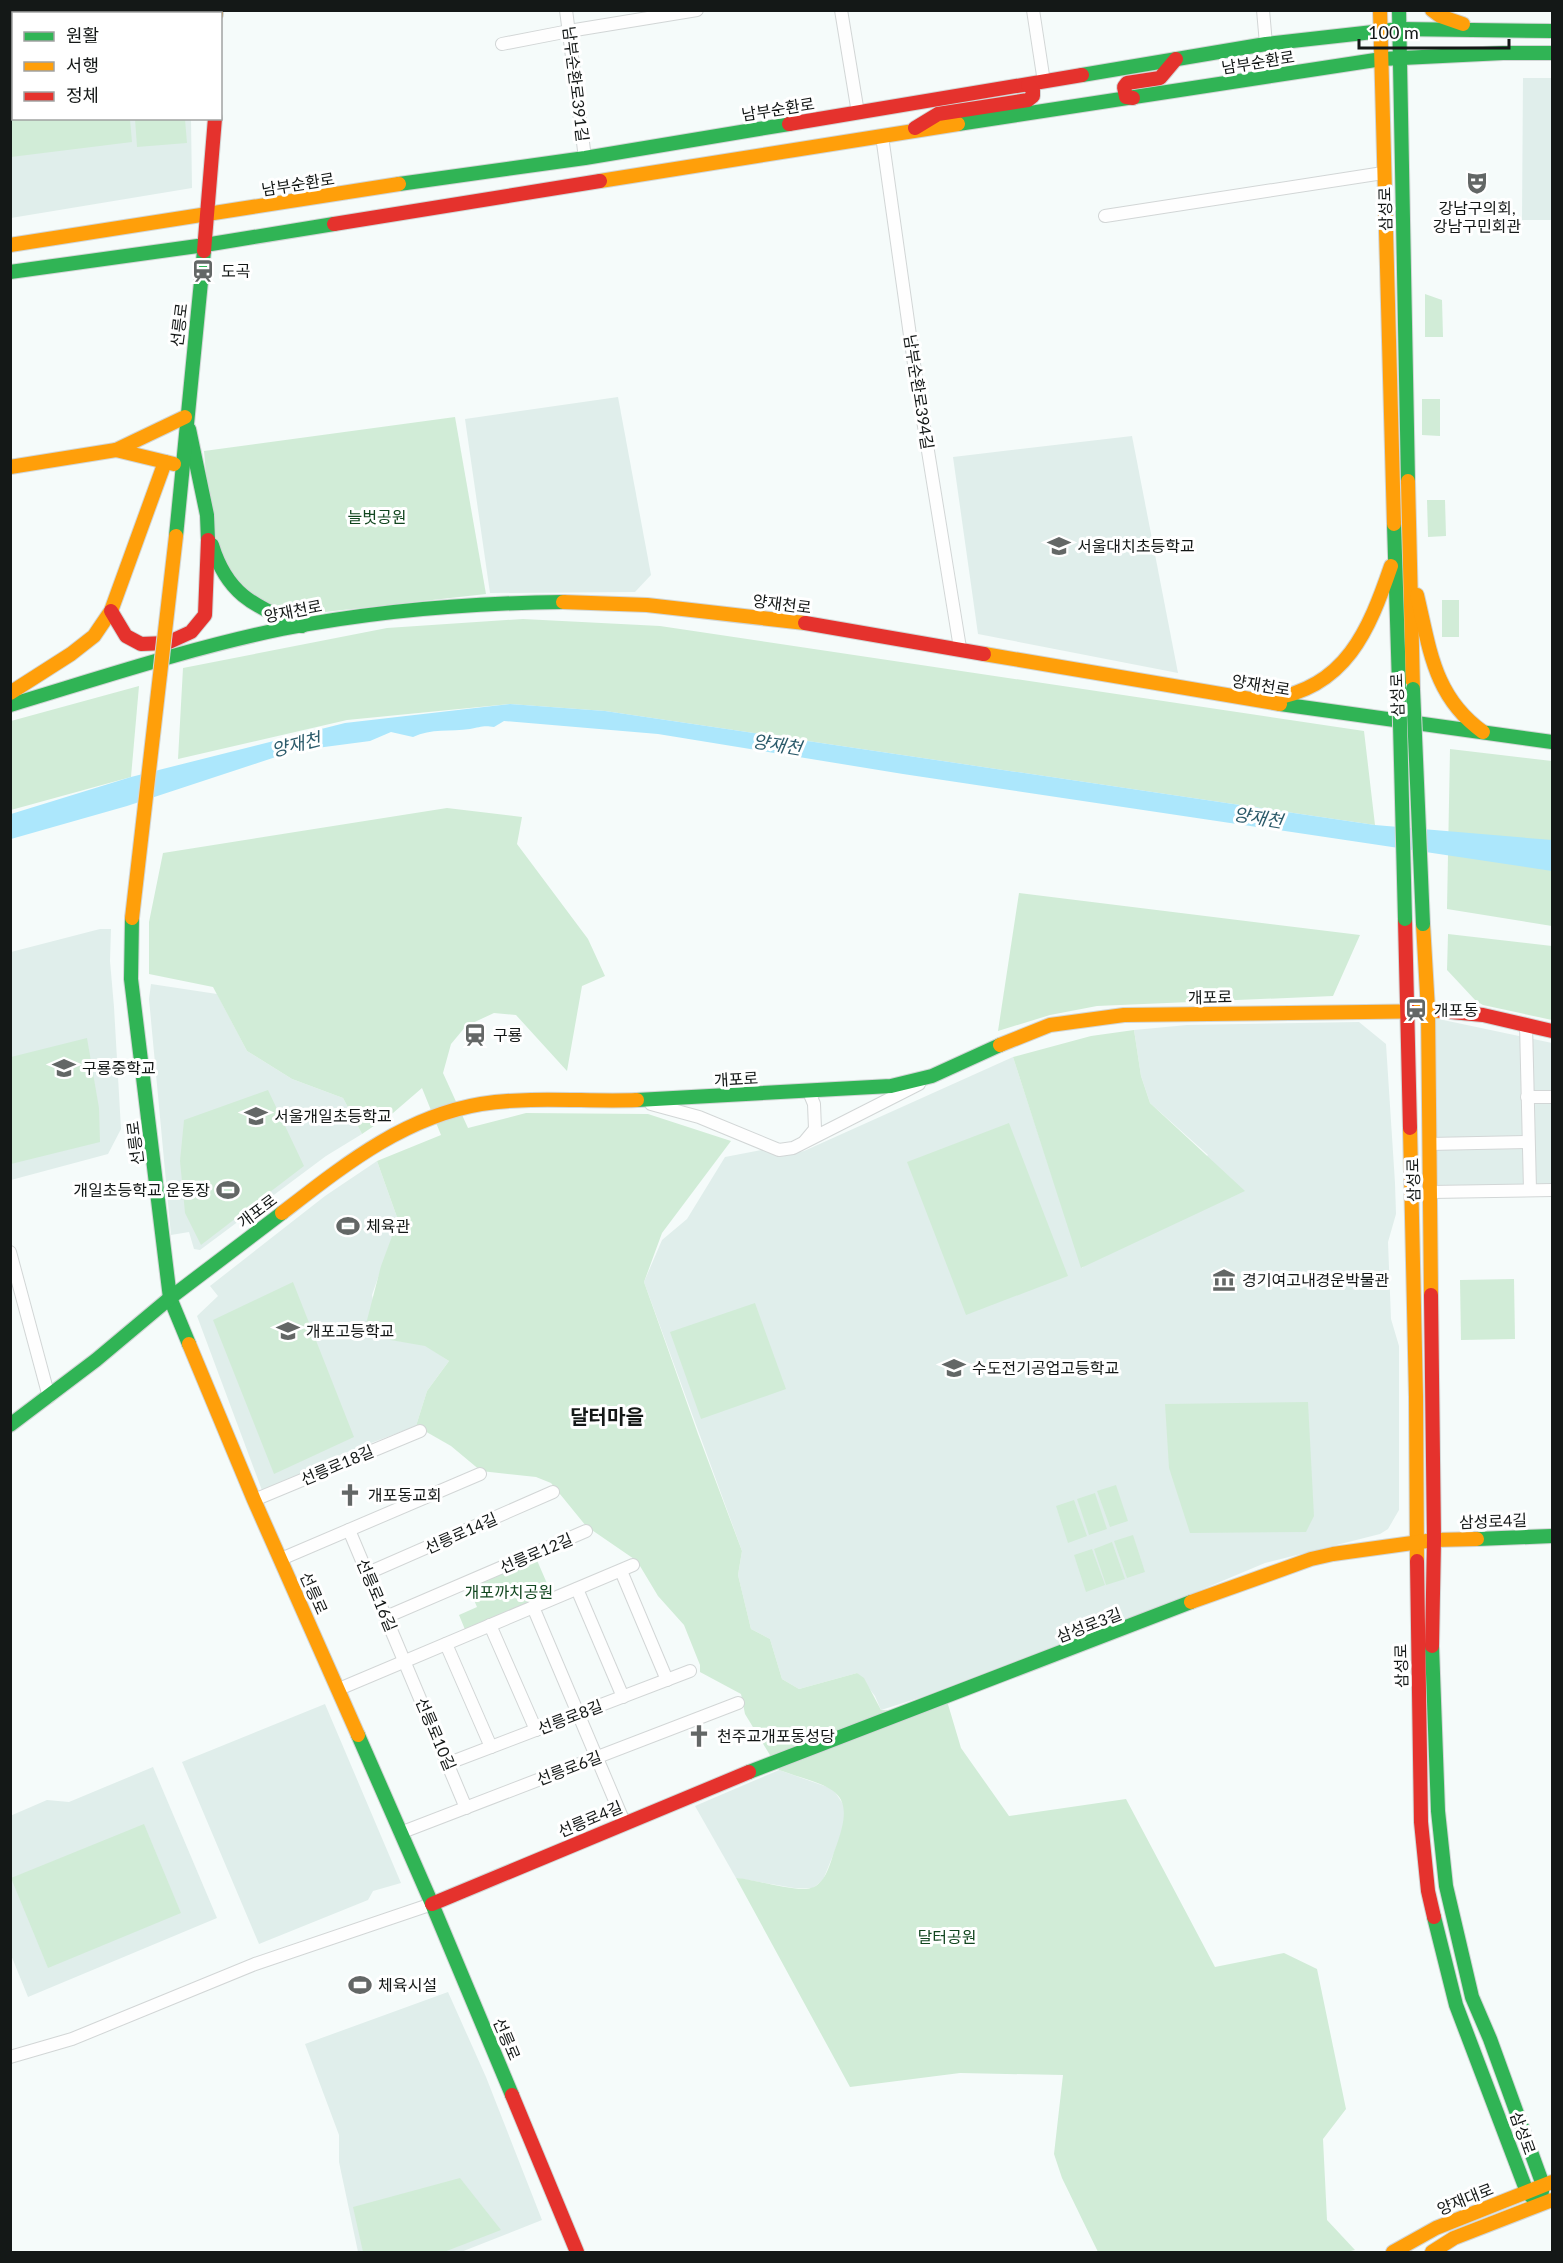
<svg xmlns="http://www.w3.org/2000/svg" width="1563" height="2263" font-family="Lato,'Noto Sans KR',sans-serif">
  <rect width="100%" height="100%" fill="#f5fbfa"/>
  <g fill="#e0eeeb">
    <path d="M11,11H190V14H14V118L191,119L192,188L11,218Z"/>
    <path d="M1523,78H1552V220H1522Z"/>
    <path d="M618,397L651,575L635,592L490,593L465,419Z"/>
    <path d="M1132,436L1178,673L978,634L953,457Z"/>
    <path d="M100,929H111L110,961L114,1007L121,1129L108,1154L11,1180V952Z"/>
    <path d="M151,984L217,994L247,1051L292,1079L343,1098L362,1134L326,1156L200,1250L194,1249L189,1232L171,1235L149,999Z"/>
    <path d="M1429,1017L1552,1043V1188H1436Z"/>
    <path d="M1359,1022L1386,1044L1395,1183L1396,1214L1388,1242L1391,1319L1399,1346V1510L1388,1529L1380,1534L1265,1563L1184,1597L919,1698L881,1710L875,1696L857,1673L799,1689L782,1679L770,1639L751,1629L738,1575L742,1551L644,1282L662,1240L687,1219L725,1157L767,1149L795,1153L804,1151L1013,1057L1082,1268L1208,1155L1150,1103L1141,1076L1134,1030L1187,1025Z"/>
    <path d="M377,1161L398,1220L372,1295L380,1338L425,1345L449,1361L427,1391L416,1426L342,1454L263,1493L197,1316L218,1296L210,1286L325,1196Z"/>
    <path d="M325,1704L401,1883L373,1891L368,1900L259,1944L182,1762Z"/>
    <path d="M153,1767L217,1918L28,1997L11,1955L10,1816L47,1800L69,1802Z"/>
    <path d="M779,1770L833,1789L845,1807L844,1828L823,1880L813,1888H794L736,1878L695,1806Z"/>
    <path d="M448,1992L486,2077L542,2220L461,2252H358L339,2162V2135L305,2044Z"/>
  </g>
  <g fill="#d1ecd7">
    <path d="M11,11H121V13L14,14V118L130,119L132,142L11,157Z"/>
    <path d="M135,119H185L187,143L137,147Z"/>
    <path d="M1425,294L1442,300L1443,337H1425Z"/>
    <path d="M1422,399H1440V436L1422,435Z"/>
    <path d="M455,417L486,594L298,615L269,608L239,593L213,555L204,451Z"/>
    <path d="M1427,500H1445L1446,536L1428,537Z"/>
    <rect x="1442" y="600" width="17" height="37"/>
    <path d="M523,619L660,626L1364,731L1375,825L605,711L510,704L347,720L178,759L183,668L387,628Z"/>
    <path d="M139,686L131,777L11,810V721Z"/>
    <path d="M1450,749L1552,761V926L1447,909Z"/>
    <path d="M447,808L522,817L517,844L588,939L605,976L582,986L567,1071L516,1015L494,1013L466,1026L451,1044L443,1073L468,1128L526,1113L648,1114L731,1141L662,1233L644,1282L698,1434L742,1551L738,1575L751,1629L770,1639L782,1679L799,1689L857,1673L864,1678L881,1710L907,1711L947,1701L961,1748L1009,1816L1126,1799L1215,1967L1284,1953L1317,1969L1346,2109L1323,2139L1327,2220L1355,2250L1346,2252H1098L1062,2178L1054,2154L1063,2075L960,2073L850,2087L736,1878C754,1879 799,1894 814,1887C826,1881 830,1864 834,1852C860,1786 832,1789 779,1770L745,1714L741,1694L700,1672V1665L684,1625L658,1596L637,1561L586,1526L551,1483L536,1477L481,1471L451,1446L416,1426L427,1391L449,1361L425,1346L379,1338L366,1324L381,1266L398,1220L377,1161L441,1135L422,1088L393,1113L362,1134L343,1098L292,1079L247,1051L213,987L149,974V922L163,853Z"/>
    <path d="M1019,893L1360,935L1333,996L1097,1006L1050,1015L998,1031Z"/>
    <path d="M1448,934L1552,946V1020L1483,1005L1476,1001L1447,970Z"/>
    <path d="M1134,1030L1141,1076L1150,1103L1245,1191L1081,1268L1013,1057L1091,1036Z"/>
    <path d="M87,1038L99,1108L100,1142L11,1164V1057Z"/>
    <path d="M268,1090L304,1166L201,1245L185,1213L180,1161L184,1120Z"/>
    <path d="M1009,1123L1068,1276L966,1315L907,1162Z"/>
    <path d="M1514,1279L1515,1339L1461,1340L1460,1280Z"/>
    <path d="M293,1282L354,1437L274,1474L213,1320Z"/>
    <path d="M755,1303L786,1389L701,1419L670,1332Z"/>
    <path d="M1308,1402L1314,1516L1306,1532L1190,1533L1169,1468L1165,1404Z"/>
    <path d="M1116,1485L1128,1521L1110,1527L1097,1491Z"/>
    <path d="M1095,1493L1107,1529L1089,1535L1077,1499Z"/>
    <path d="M1074,1500L1087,1536L1068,1543L1056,1506Z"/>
    <path d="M1133,1535L1145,1572L1127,1578L1114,1541Z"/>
    <path d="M1112,1542L1125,1579L1106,1585L1094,1549Z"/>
    <path d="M1092,1549L1105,1585L1086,1592L1074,1555Z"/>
    <path d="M536,1558L552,1595L466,1632L459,1615L477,1607L468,1586Z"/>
    <path d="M144,1824L181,1913L48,1968L11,1878Z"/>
    <path d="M460,2178L501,2230L444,2252H363L353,2207Z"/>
  </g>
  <path fill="#ace7fc" d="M510,704L605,711L1375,825L1552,840V871L903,774L658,734L504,721L494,727C484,725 480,727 470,729C451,732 431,728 413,737L391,732L370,741L294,751L127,806L11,839V814L131,777L345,723Z"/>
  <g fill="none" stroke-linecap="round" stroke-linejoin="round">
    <g stroke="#d2d6d6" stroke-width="14">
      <g id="street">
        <path d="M566,10L585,158"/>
        <path d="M841,10L858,113"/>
        <path d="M1033,10L1044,82"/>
        <path d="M1263,10L1266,44"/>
        <path d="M502,44L569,31L697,10"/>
        <path d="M882,136L915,371L960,648"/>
        <path d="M1105,216L1383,173"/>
        <path d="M1526,1024L1530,1190"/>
        <path d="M1527,1097H1552"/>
        <path d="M651,1104L699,1117L779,1150L793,1148L919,1084"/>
        <path d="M805,1141L815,1129L814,1104L809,1092"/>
        <path d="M1429,1144L1528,1142"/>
        <path d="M1431,1192L1552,1190"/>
        <path d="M10,1252L49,1397"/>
        <path d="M254,1500L420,1431"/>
        <path d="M349,1530L466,1808"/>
        <path d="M281,1559L480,1474"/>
        <path d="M621,1571L667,1680"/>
        <path d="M368,1573L553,1492"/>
        <path d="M577,1589L623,1697"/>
        <path d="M533,1607L624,1822"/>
        <path d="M386,1617L586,1531"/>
        <path d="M490,1625L536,1730"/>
        <path d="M446,1644L491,1747"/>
        <path d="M339,1689L633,1565"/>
        <path d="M449,1763L690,1671"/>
        <path d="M400,1833L738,1703"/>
        <path d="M10,2057L72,2039L255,1964L432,1904"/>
      </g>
    </g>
    <g stroke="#d2d6d6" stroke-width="16">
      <g id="fast">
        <path d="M1399,10L1408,481"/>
        <path d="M1082,75L1266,44L1400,29L1552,31"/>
        <path d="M958,124L1382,59L1503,53H1552"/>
        <path d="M399,184L585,158L789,124"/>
        <path d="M10,272L205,245L334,224"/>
        <path d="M189,429L207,515L208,540"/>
        <path d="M1394,524L1399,684"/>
        <path d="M176,536L204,251"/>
        <path d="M212,545C228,597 256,606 302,626"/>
        <path d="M1280,704L1552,742"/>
        <path d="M10,705C100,678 190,648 282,629C375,611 469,603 563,602"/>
        <path d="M132,918L131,979L170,1298L189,1344"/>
        <path d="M637,1100L891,1086L932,1076L1000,1045"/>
        <path d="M10,1425L96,1360L170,1298L282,1213"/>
        <path d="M1477,1539L1552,1536"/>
        <path d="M1432,1646L1438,1811L1446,1886L1472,1997L1490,2039L1543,2185L1541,2197"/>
        <path d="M358,1735L432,1904L512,2095"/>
        <path d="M749,1772L1191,1602"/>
        <path d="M1434,1917L1456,2005L1527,2192L1535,2200"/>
      </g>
    </g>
    <g stroke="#d2d6d6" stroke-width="16">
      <g id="slow">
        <path d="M216,10V14"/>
        <path d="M1380,10L1394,524"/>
        <path d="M1432,10L1440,16L1463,24"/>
        <path d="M600,181L958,124"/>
        <path d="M10,245L399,184"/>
        <path d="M116,450L174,464"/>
        <path d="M10,467L116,450L185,417"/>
        <path d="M1408,481L1413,689"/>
        <path d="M1417,595C1430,650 1434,697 1483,732"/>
        <path d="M563,602L647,605L805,623"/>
        <path d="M984,654L1280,704"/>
        <path d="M10,693L71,654L94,636L111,611L165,462"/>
        <path d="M1270,699C1346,688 1369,630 1391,566"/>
        <path d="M1423,924L1428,1010L1431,1295"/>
        <path d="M1000,1045L1050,1025L1124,1015L1441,1011"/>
        <path d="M1410,1128L1416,1397L1417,1561"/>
        <path d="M282,1213C343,1166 403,1117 481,1104C533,1096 586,1102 637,1100"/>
        <path d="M189,1344L254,1500L358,1735"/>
        <path d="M1191,1602L1311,1559L1333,1554L1434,1540L1477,1539"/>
        <path d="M1393,2252L1436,2228L1552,2182"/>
        <path d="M1432,2252L1454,2238L1552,2200"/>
      </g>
    </g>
    <g stroke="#d2d6d6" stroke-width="16">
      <g id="jam">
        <path d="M1133,98L1126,97L1124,87L1127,83L1160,78L1176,59"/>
        <path d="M789,124L1082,75"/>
        <path d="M915,128L938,114L1028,100L1033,96V90L1028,85"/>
        <path d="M334,224L600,181"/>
        <path d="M204,251L215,118"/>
        <path d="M111,611L126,636L141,644L167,643L191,632L205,615L208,540"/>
        <path d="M805,623L984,654"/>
        <path d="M1405,919L1410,1128"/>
        <path d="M1441,1011L1483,1015L1552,1031"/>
        <path d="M1431,1295L1434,1540L1432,1646"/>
        <path d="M1417,1561L1421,1822L1428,1891L1434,1917"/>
        <path d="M432,1904L749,1772"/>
        <path d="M512,2095L577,2252"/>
      </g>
    </g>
    <use href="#street" stroke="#fefefe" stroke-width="12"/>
    <use href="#fast" stroke="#30b455" stroke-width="14"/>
    <use href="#slow" stroke="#ff9f0a" stroke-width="14"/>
    <use href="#jam" stroke="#e5322d" stroke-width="14"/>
    <g stroke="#d2d6d6" stroke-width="16" stroke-linecap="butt">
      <g id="fast-bridge">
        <path d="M1399,684L1405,919"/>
        <path d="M1413,689L1423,924"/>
      </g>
    </g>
    <g stroke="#d2d6d6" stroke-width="16" stroke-linecap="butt">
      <path id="slow-bridge" d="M132,918L176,536"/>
    </g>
    <use href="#fast-bridge" stroke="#30b455" stroke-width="14"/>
    <use href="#slow-bridge" stroke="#ff9f0a" stroke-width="14"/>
  </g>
  <defs>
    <g id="theatre-bare" transform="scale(1.8)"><path d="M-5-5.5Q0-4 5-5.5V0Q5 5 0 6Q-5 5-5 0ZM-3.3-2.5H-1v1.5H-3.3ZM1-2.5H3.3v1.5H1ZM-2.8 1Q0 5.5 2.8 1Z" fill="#636766" stroke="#fff" stroke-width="2.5" paint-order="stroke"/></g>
    <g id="station-bare" transform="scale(1.8)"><path d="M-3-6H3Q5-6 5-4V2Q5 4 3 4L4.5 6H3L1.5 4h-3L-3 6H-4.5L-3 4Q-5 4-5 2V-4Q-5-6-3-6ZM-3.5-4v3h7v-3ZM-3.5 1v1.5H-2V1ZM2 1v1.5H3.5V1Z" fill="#636766" stroke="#fff" stroke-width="2.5" paint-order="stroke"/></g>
    <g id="school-bare" transform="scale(1.8)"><path d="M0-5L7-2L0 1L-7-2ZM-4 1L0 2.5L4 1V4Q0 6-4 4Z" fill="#636766" stroke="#fff" stroke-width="2.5" paint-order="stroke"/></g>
    <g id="stadium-bare" transform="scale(1.8)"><path d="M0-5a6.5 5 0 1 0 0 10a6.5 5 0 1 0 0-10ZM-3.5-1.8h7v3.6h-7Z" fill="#636766" stroke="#fff" stroke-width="2.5" paint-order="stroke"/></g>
    <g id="museum-bare" transform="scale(1.8)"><path d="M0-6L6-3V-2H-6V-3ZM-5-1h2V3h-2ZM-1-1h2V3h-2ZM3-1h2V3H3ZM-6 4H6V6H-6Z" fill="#636766" stroke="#fff" stroke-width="2.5" paint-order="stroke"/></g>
    <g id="church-bare" transform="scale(1.8)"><path d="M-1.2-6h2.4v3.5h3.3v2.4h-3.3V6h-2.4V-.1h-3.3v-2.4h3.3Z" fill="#636766" stroke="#fff" stroke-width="2.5" paint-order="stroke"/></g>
  </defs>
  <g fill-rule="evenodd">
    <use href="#theatre-bare" x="1477" y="183"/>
    <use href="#station-bare" x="203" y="271"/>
    <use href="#school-bare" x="1059" y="546"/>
    <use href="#station-bare" x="1416" y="1010"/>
    <use href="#station-bare" x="475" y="1035"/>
    <use href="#school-bare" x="64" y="1068"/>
    <use href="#school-bare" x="256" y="1116"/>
    <use href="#stadium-bare" x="228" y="1190"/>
    <use href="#stadium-bare" x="348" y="1226"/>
    <use href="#museum-bare" x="1224" y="1280"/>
    <use href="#school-bare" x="288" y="1331"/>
    <use href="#school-bare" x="954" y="1368"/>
    <use href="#church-bare" x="350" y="1495"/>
    <use href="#church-bare" x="699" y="1736"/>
    <use href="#stadium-bare" x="360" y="1985"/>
  </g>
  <g text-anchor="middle" stroke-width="6" stroke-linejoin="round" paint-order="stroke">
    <g font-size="16" fill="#141817" stroke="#fff">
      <text transform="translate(1258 62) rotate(-9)" y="6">남부순환로</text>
      <text transform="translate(576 84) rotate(83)" y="6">남부순환로391길</text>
      <text transform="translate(778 109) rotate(-9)" y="6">남부순환로</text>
      <text transform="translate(298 184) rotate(-9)" y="6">남부순환로</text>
      <text transform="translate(1385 209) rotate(-91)" y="6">삼성로</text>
      <text transform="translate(179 325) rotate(-83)" y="6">선릉로</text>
      <text transform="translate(919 392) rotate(81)" y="6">남부순환로394길</text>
      <text transform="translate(782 604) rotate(7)" y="6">양재천로</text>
      <text transform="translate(293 611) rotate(-11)" y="6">양재천로</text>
      <text transform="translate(1261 685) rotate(9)" y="6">양재천로</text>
      <text transform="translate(1397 695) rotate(-92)" y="6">삼성로</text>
      <text transform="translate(1210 997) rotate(-1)" y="6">개포로</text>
      <text transform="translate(736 1079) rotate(-3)" y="6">개포로</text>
      <text transform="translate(135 1143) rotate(-97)" y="6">선릉로</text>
      <text transform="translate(1413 1180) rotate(-91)" y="6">삼성로</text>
      <text transform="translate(257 1211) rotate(-37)" y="6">개포로</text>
      <text transform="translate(337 1465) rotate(-23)" y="6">선릉로18길</text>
      <text transform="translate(1493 1521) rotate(-2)" y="6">삼성로4길</text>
      <text transform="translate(461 1533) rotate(-24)" y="6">선릉로14길</text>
      <text transform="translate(536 1553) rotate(-23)" y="6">선릉로12길</text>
      <text transform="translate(314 1593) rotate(66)" y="6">선릉로</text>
      <text transform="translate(377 1595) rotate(67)" y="6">선릉로16길</text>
      <text transform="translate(1089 1625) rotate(-21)" y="6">삼성로3길</text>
      <text transform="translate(1401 1666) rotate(-91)" y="6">삼성로</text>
      <text transform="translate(570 1717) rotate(-21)" y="6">선릉로8길</text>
      <text transform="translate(436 1734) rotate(67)" y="6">선릉로10길</text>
      <text transform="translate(569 1768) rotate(-21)" y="6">선릉로6길</text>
      <text transform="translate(590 1819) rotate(-23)" y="6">선릉로4길</text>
      <text transform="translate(507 2039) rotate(67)" y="6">선릉로</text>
      <text transform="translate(1523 2133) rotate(70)" y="6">삼성로</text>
      <text transform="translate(1465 2199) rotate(-22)" y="6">양재대로</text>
    </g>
    <g font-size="16" fill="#141817" stroke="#fff" text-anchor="start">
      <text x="1477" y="214" text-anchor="middle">강남구의회,<tspan x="1477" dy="18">강남구민회관</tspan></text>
      <text x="221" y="277">도곡</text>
      <text x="1077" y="552">서울대치초등학교</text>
      <text x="1434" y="1016">개포동</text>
      <text x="493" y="1041">구룡</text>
      <text x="82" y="1074">구룡중학교</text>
      <text x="274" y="1122">서울개일초등학교</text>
      <text x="210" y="1196" text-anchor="end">개일초등학교 운동장</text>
      <text x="366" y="1232">체육관</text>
      <text x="1242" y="1286">경기여고내경운박물관</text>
      <text x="306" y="1337">개포고등학교</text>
      <text x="972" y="1374">수도전기공업고등학교</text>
      <text x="368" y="1501">개포동교회</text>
      <text x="717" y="1742">천주교개포동성당</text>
      <text x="378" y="1991">체육시설</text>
    </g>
    <g font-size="16" fill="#11461f" stroke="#fff">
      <text x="377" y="523">늘벗공원</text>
      <text x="509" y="1598">개포까치공원</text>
      <text x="947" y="1943">달터공원</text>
    </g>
    <g font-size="18" font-style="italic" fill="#2b5a6a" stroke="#fff">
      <text transform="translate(296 745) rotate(-14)" y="6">양재천</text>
      <text transform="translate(777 745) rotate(9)" y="6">양재천</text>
      <text transform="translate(1258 818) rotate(9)" y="6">양재천</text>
    </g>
    <g font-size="20" font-weight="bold" fill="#141817" stroke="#fff">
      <text x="607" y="1424">달터마을</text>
    </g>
  </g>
  <rect width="1563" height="2263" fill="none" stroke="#141817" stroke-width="24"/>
  <rect x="12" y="12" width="210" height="108" fill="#ffffff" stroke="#a1a3a2" stroke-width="1.5"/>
  <rect x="24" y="32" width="30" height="9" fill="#30b455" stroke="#a1a3a2" stroke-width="1.5"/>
  <text x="66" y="42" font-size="18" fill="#141817">원활</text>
  <rect x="24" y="62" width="30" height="9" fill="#ff9f0a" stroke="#a1a3a2" stroke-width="1.5"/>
  <text x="66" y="72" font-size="18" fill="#141817">서행</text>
  <rect x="24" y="92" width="30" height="9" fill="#e5322d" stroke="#a1a3a2" stroke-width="1.5"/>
  <text x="66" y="102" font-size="18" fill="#141817">정체</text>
  <path d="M1359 39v9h150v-9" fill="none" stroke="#141817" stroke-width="3"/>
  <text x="1368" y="39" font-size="18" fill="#141817" stroke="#ffffff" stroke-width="4.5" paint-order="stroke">100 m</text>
</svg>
